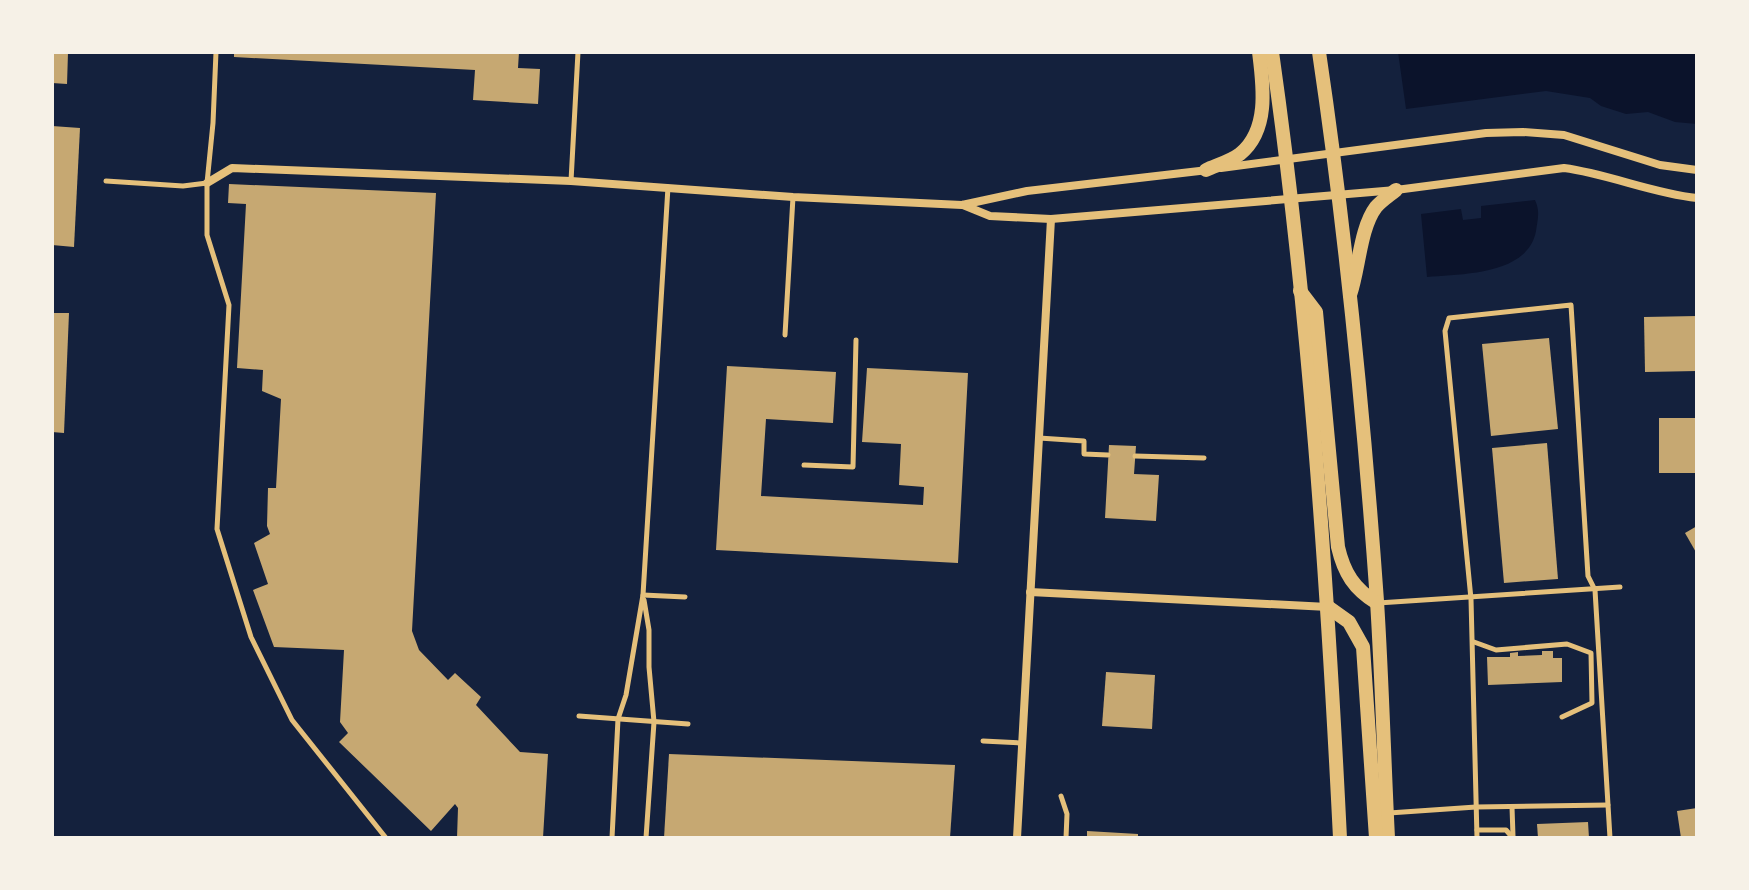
<svg xmlns="http://www.w3.org/2000/svg" width="1749" height="890" font-family="Arial,sans-serif">
  <rect width="100%" height="100%" fill="#14213d"/>
  <g fill="#0b132b">
    <path d="M1398,52H1697V124L1675,122L1648,112L1626,114L1601,106L1590,98L1546,91L1406,109Z"/>
    <path d="M1535,200C1540,211 1538,218 1536,231C1528,275 1462,274 1427,277L1421,214L1461,209L1463,220L1481,218V206Z"/>
  </g>
  <g fill="#c6a872">
    <path d="M52,52H68L67,84L52,83Z"/>
    <path d="M234,52H519L518,68L540,69L538,104L473,100L475,70L234,57Z"/>
    <path d="M52,126L80,128L74,247L52,245Z"/>
    <path d="M229,184L436,193L412,631L419,650L448,680L455,673L481,697L476,705L520,752L548,754L543,838H457L458,808L455,804L431,831L339,742L348,733L340,722L344,650L274,647L253,590L268,584L254,543L270,534L267,526L268,488H276L281,399L262,391L263,370L237,368L246,204L228,203Z"/>
    <path d="M52,313H69L64,433L52,432Z"/>
    <path d="M1697,316V371L1645,372L1644,317Z"/>
    <path d="M1549,338L1558,429L1491,436L1482,344Z"/>
    <path d="M727,366L836,372L833,423L766,419L761,496L923,505L924,487L899,485L901,444L862,442L867,368L968,373L958,563L716,550Z"/>
    <rect x="1659" y="418" width="38" height="55"/>
    <path d="M1547,443L1558,579L1504,583L1492,448Z"/>
    <path d="M1109,445L1136,446L1134,474L1159,475L1156,521L1105,518Z"/>
    <path d="M1697,526V554L1685,533Z"/>
    <path d="M1542,651H1553V658H1562V682L1488,685L1487,657H1510V653L1518,652V656L1542,655Z"/>
    <path d="M1106,672L1155,675L1152,729L1102,726Z"/>
    <path d="M669,754L955,765L950,838H664Z"/>
    <path d="M1697,808V838H1681L1677,811Z"/>
    <path d="M1588,822L1589,838H1538L1537,824Z"/>
    <path d="M1087,831L1138,834V838H1087Z"/>
  </g>
  <g fill="none" stroke-linecap="round" stroke-linejoin="round">
    <g stroke="#e5c07b" stroke-width="5">
      <path d="M216,52L213,123L207,183V235L229,305L217,529L251,637L292,720L386,838"/>
      <path d="M106,181L183,186L207,183"/>
      <path d="M571,181L578,52"/>
      <path d="M785,335L793,197"/>
      <path d="M1039,438L1084,441V454L1108,455"/>
      <path d="M1135,456L1204,458"/>
      <path d="M804,465L853,467L856,340"/>
      <path d="M643,595L685,597"/>
      <path d="M644,600L649,630V667L654,722L646,838"/>
      <path d="M1378,603L1620,587"/>
      <path d="M1474,642L1496,650L1567,644L1591,653L1592,703L1562,717"/>
      <path d="M579,716L688,724"/>
      <path d="M983,741L1021,743"/>
      <path d="M1061,796L1067,814L1066,838"/>
      <path d="M1512,807L1513,836"/>
      <path d="M1389,813L1476,807L1608,805"/>
      <path d="M1477,830H1506L1513,838"/>
      <path d="M612,838L618,719L626,695L643,595L668,187"/>
      <path d="M1477,838L1471,599L1445,331L1449,318L1571,305L1588,576L1595,590L1610,838"/>
    </g>
    <g stroke="#e5c07b" stroke-width="8">
      <path d="M1221,168L1486,133L1523,132L1564,135L1660,165L1697,170"/>
      <path d="M207,183L232,168L571,181L793,197L962,205L1027,191L1208,170"/>
      <path d="M963,205L990,216L1051,219L1396,190L1564,168C1609,174 1651,193 1697,198"/>
      <path d="M1030,592L1328,607"/>
      <path d="M1017,838L1051,219"/>
    </g>
    <g stroke="#e5c07b" stroke-width="14">
      <path d="M1272,52C1309,312 1327,576 1340,838"/>
      <path d="M1319,52C1346,234 1364,418 1377,601C1382,680 1384,759 1388,838"/>
      <path d="M1206,170C1217,165 1231,161 1240,154C1270,130 1263,84 1259,52"/>
      <path d="M1300,291L1316,312L1338,547C1344,573 1354,589 1377,603"/>
      <path d="M1350,295C1359,269 1360,228 1376,207C1381,201 1390,195 1396,190"/>
      <path d="M1328,607L1349,622L1363,647L1376,838"/>
    </g>
  </g>
  <rect width="1749" height="890" fill="none" stroke="#f6f1e7" stroke-width="108"/>
</svg>
